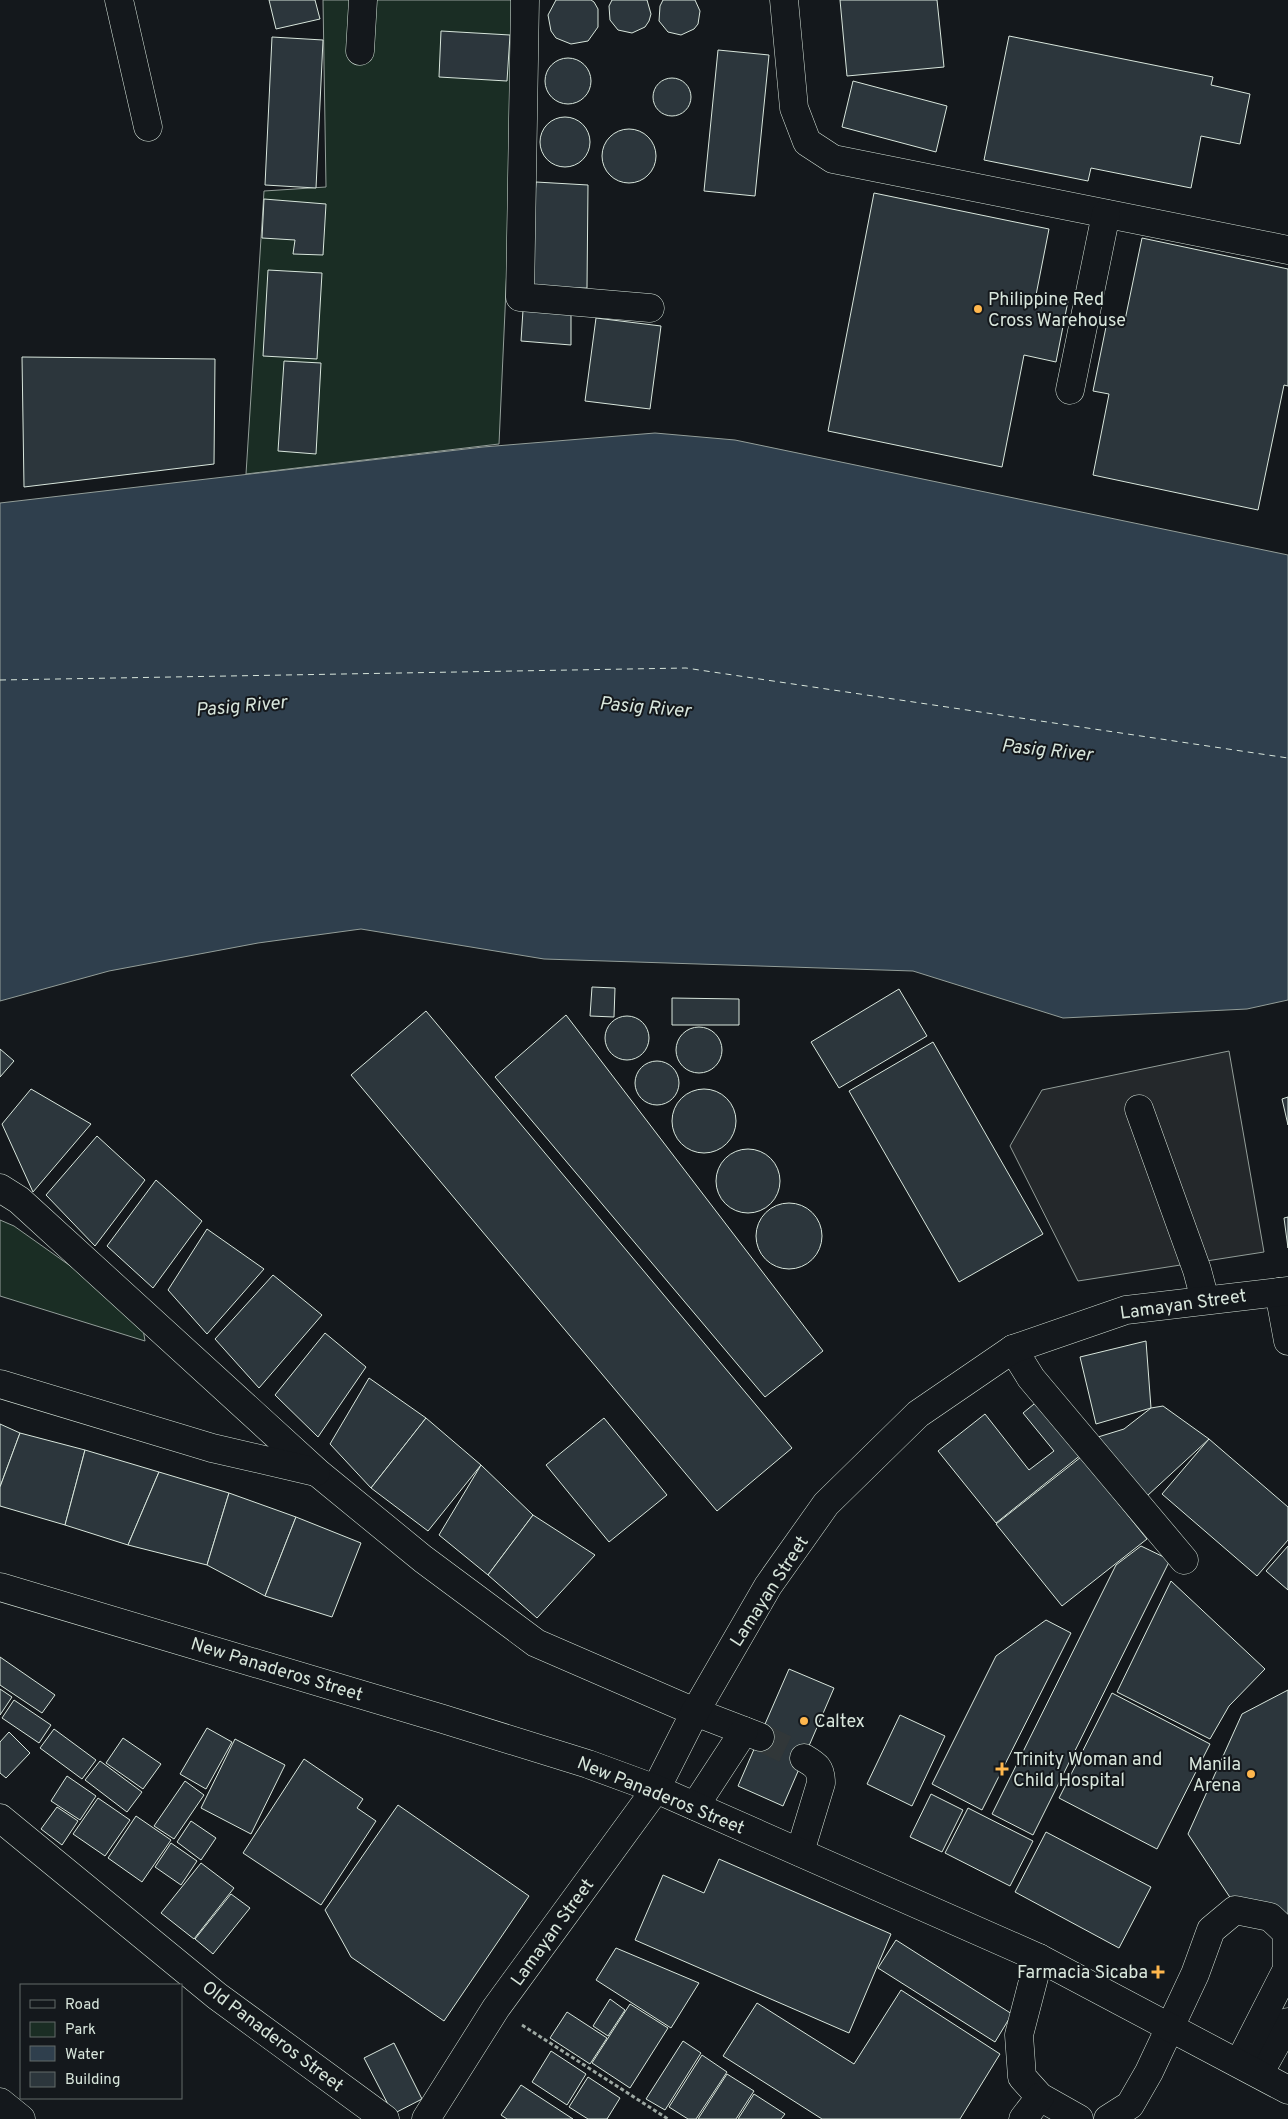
<svg xmlns="http://www.w3.org/2000/svg" width="1288" height="2119" font-family="Overpass,sans-serif">
  <rect width="100%" height="100%" fill="#14181c"/>
  <g fill="#1a2d24" stroke="#939e99">
    <path d="M323,0H519L499,444L246,474L264,191L326,187Z"/>
    <path d="M0,1220L14,1226L141,1316L145,1341L0,1296Z"/>
  </g>
  <path fill="#24282b" stroke="#939e99" d="M1229,1051L1264,1252L1078,1281L1010,1146L1042,1090Z"/>
  <path fill="#2f3f4d" stroke="#939e99" d="M655,433L735,440L1288,555V1000L1247,1009L1063,1018L913,971L544,959L361,929L258,943L109,971L0,1001V503L483,447Z"/>
  <g fill="none" stroke-linecap="round" stroke-linejoin="round">
    <path stroke="#d8e6dc" stroke-width="1" stroke-dasharray="6 5" stroke-linecap="butt" d="M0,680L686,668L1288,758"/>
  </g>
  <g fill="#2c363c" stroke="#d8e6dc">
    <path d="M269,0H315L320,19L276,29Z"/>
    <path d="M556,0H591L594,2L598,9V27L588,41L571,44L556,38L551,31L548,15Z"/>
    <path d="M612,0H647L651,14L649,21L645,27L632,33L618,30L610,20L609,6Z"/>
    <path d="M663,0H695L700,11L698,24L694,29L681,35L668,32L659,21L660,6Z"/>
    <path d="M840,0H937L944,67L847,76Z"/>
    <path d="M441,31L510,35L507,81L439,77Z"/>
    <path d="M1009,36L1213,77L1211,85L1250,94L1240,144L1201,136L1191,188L1091,168L1088,181L984,160Z"/>
    <path d="M272,37L323,40L316,188L265,185Z"/>
    <path d="M718,50L769,55L755,196L704,191Z"/>
    <circle cx="568" cy="81" r="23"/>
    <circle cx="672" cy="97" r="19"/>
    <path d="M853,81L947,106L936,152L842,127Z"/>
    <circle cx="565" cy="142" r="25"/>
    <circle cx="629" cy="156" r="27"/>
    <path d="M536,182L588,185L587,288L528,289Z"/>
    <path d="M874,193L1049,229L1036,295L1068,301L1056,362L1024,355L1002,467L828,431Z"/>
    <path d="M264,199L326,204L323,255L293,254L295,240L262,238Z"/>
    <path d="M1142,238L1288,269V386L1284,385L1258,510L1093,475L1109,394L1093,391L1107,322L1124,325Z"/>
    <path d="M268,270L322,273L317,359L263,356Z"/>
    <path d="M523,310L571,314V345L521,341Z"/>
    <path d="M596,318L661,326L650,409L585,401Z"/>
    <path d="M22,357L215,359L214,464L24,487Z"/>
    <path d="M284,361L321,363L316,454L278,451Z"/>
    <path d="M592,987L615,988L614,1017L590,1016Z"/>
    <path d="M899,989L927,1036L839,1088L811,1042Z"/>
    <path d="M672,998L739,999V1025H672Z"/>
    <path d="M426,1011L792,1448L717,1511L351,1075Z"/>
    <path d="M566,1015L823,1351L765,1397L495,1077Z"/>
    <circle cx="627" cy="1038" r="22"/>
    <circle cx="699" cy="1050" r="23"/>
    <path d="M933,1042L1043,1234L959,1282L849,1091Z"/>
    <path d="M0,1049L14,1061L0,1077Z"/>
    <circle cx="657" cy="1083" r="22"/>
    <circle cx="704" cy="1121" r="32"/>
    <path d="M31,1089L91,1124L33,1192L2,1124Z"/>
    <path d="M1288,1097V1125L1282,1099Z"/>
    <path d="M97,1136L145,1180L95,1246L46,1195Z"/>
    <circle cx="748" cy="1181" r="32"/>
    <path d="M156,1180L202,1221L153,1288L107,1246Z"/>
    <circle cx="789" cy="1236" r="33"/>
    <path d="M1288,1217V1248L1284,1218Z"/>
    <path d="M207,1229L264,1269L207,1334L168,1290Z"/>
    <path d="M273,1275L322,1315L259,1388L215,1339Z"/>
    <path d="M325,1333L366,1367L318,1437L275,1395Z"/>
    <path d="M1146,1341L1151,1408L1096,1424L1080,1357Z"/>
    <path d="M369,1378L426,1418L371,1488L330,1444Z"/>
    <path d="M1039,1400L1082,1454L996,1523L938,1451L985,1414L1029,1470L1054,1451L1023,1413Z"/>
    <path d="M1163,1406L1209,1439L1147,1496L1098,1437L1124,1429L1151,1408Z"/>
    <path d="M426,1418L481,1465L428,1531L371,1488Z"/>
    <path d="M604,1418L667,1495L609,1542L546,1465Z"/>
    <path d="M0,1424L20,1433L0,1487Z"/>
    <path d="M20,1433L85,1450L65,1525L0,1506V1487Z"/>
    <path d="M1209,1439L1288,1507V1540L1257,1576L1162,1494Z"/>
    <path d="M85,1450L159,1472L128,1545L65,1525Z"/>
    <path d="M1081,1457L1147,1539L1062,1606L996,1524Z"/>
    <path d="M481,1465L533,1515L488,1575L439,1535Z"/>
    <path d="M159,1472L229,1493L207,1565L128,1545Z"/>
    <path d="M229,1493L296,1517L265,1596L207,1565Z"/>
    <path d="M533,1515L595,1555L537,1618L488,1575Z"/>
    <path d="M296,1517L361,1543L332,1617L265,1596Z"/>
    <path d="M1141,1546L1170,1560L1033,1835L992,1814L1116,1565Z"/>
    <path d="M1288,1546V1590L1266,1571Z"/>
    <path d="M1171,1581L1265,1669L1229,1706L1210,1739L1117,1692Z"/>
    <path d="M1046,1620L1071,1633L982,1810L932,1784L996,1656Z"/>
    <path d="M0,1657L55,1695L42,1713L0,1685Z"/>
    <path d="M789,1669L834,1688L783,1806L738,1786Z"/>
    <path d="M0,1689L12,1697L0,1715Z"/>
    <path d="M1288,1690V1919L1237,1908L1188,1834L1242,1714Z"/>
    <path d="M1112,1693L1210,1744L1157,1849L1059,1798Z"/>
    <path d="M14,1700L51,1725L39,1743L2,1718Z"/>
    <path d="M900,1715L945,1736L912,1806L867,1784Z"/>
    <path d="M207,1728L232,1742L206,1789L180,1774Z"/>
    <path d="M54,1729L96,1760L82,1779L40,1748Z"/>
    <path d="M9,1732L30,1753L6,1778L0,1773V1742Z"/>
    <path d="M123,1738L161,1764L143,1789L106,1763Z"/>
    <path d="M235,1739L285,1765L251,1834L201,1808Z"/>
    <path d="M304,1759L363,1799L357,1808L376,1821L321,1905L243,1853Z"/>
    <path d="M100,1761L142,1792L127,1812L85,1780Z"/>
    <path d="M67,1776L96,1796L80,1820L51,1801Z"/>
    <path d="M185,1781L204,1795L174,1839L154,1826Z"/>
    <path d="M931,1794L963,1810L942,1852L910,1837Z"/>
    <path d="M98,1798L130,1820L105,1856L73,1834Z"/>
    <path d="M398,1805L529,1896L444,2021L351,1957L325,1910Z"/>
    <path d="M57,1807L78,1821L62,1845L41,1829Z"/>
    <path d="M968,1808L1033,1841L1010,1886L945,1853Z"/>
    <path d="M136,1816L171,1840L142,1882L108,1858Z"/>
    <path d="M191,1821L216,1838L201,1860L177,1842Z"/>
    <path d="M1046,1832L1151,1887L1119,1948L1015,1892Z"/>
    <path d="M171,1843L197,1861L181,1885L155,1867Z"/>
    <path d="M719,1859L891,1934L849,2033L635,1940L663,1875L704,1893Z"/>
    <path d="M201,1863L234,1888L194,1939L161,1913Z"/>
    <path d="M231,1894L250,1908L213,1954L195,1939Z"/>
    <path d="M896,1940L1012,2014L995,2042L878,1968Z"/>
    <path d="M616,1948L699,1983L671,2028L596,1980Z"/>
    <path d="M901,1990L1000,2054L960,2119H822L723,2056L757,2003L854,2064Z"/>
    <path d="M610,1999L625,2010L608,2036L593,2026Z"/>
    <path d="M630,2004L668,2028L630,2088L592,2063Z"/>
    <path d="M567,2012L607,2038L590,2064L550,2038Z"/>
    <path d="M683,2041L701,2053L665,2110L646,2099Z"/>
    <path d="M394,2043L422,2099L393,2114L364,2058Z"/>
    <path d="M551,2051L586,2074L567,2105L532,2082Z"/>
    <path d="M702,2055L727,2072L696,2119H688L669,2107Z"/>
    <path d="M727,2074L754,2091L736,2119H698Z"/>
    <path d="M588,2077L620,2098L607,2119H588L569,2107Z"/>
    <path d="M521,2085L573,2119H507L501,2115Z"/>
    <path d="M754,2094L785,2114L781,2119H738Z"/>
  </g>
  <g fill="none" stroke-linecap="round" stroke-linejoin="round">
    <path stroke="#313739" stroke-width="28" stroke-dasharray="28 14" stroke-linecap="butt" d="M760,1737L804,1758"/>
    <g stroke="#d8e6dc" stroke-width="29">
      <g id="minor">
        <path d="M119,0L148,127"/>
        <path d="M525,0L520,297L650,308"/>
        <path d="M784,0L794,108L807,142L833,159L1288,250"/>
        <path d="M360,51L363,0"/>
        <path d="M1070,390L1106,214"/>
        <path d="M1139,1109L1197,1270L1205,1300"/>
        <path d="M0,1188L19,1200L318,1473L423,1559L536,1643L695,1712L760,1737"/>
        <path d="M1279,1292L1288,1341"/>
        <path d="M1013,1349L1031,1378L1184,1560"/>
        <path d="M0,1384L212,1448L316,1472"/>
        <path d="M695,1806L744,1731"/>
        <path d="M0,1818L217,1996L385,2119"/>
        <path d="M800,1852L821,1783C821,1768 816,1765 804,1758"/>
        <path d="M1039,1958L1019,2035L1022,2077L1040,2097L1079,2119"/>
        <path d="M1259,2074L1288,2022"/>
        <path d="M0,2102L21,2119"/>
        <path d="M426,2119L496,2008L656,1789L695,1712L768,1586L826,1504L918,1414L1013,1349L1126,1310L1288,1291"/>
        <path d="M1023,2119L1040,2097"/>
        <path d="M1108,2119L1130,2105L1149,2072L1195,1974L1211,1930L1235,1910L1270,1917L1287,1933V1969L1239,2063"/>
      </g>
    </g>
    <g stroke="#d8e6dc" stroke-width="29">
      <path id="major" d="M0,1587L443,1719L588,1764L656,1789L1039,1958L1288,2090"/>
    </g>
    <path stroke="#9da8a2" stroke-width="3" stroke-dasharray="4 2.5" stroke-linecap="butt" d="M522,2025L668,2119"/>
    <use href="#minor" stroke="#14181c" stroke-width="28"/>
    <use href="#major" stroke="#14181c" stroke-width="28"/>
  </g>
  <g fill="#ffb74d" stroke="#14181c" stroke-width="2">
    <circle cx="978" cy="309" r="5"/>
    <circle cx="804" cy="1721" r="5"/>
    <path d="M999.5 1761.5h5v5h5v5h-5v5h-5v-5h-5v-5h5z"/>
    <circle cx="1251" cy="1774" r="5"/>
    <path d="M1155.5 1964.5h5v5h5v5h-5v5h-5v-5h-5v-5h5z"/>
  </g>
  <g text-anchor="middle" stroke-width="4" stroke-linejoin="round" paint-order="stroke">
    <g font-size="18" fill="#d8e6dc" stroke="#14181c" text-anchor="start">
      <text x="988" y="305">Philippine Red<tspan x="988" dy="21">Cross Warehouse</tspan></text>
      <text x="814" y="1727">Caltex</text>
      <text x="1013" y="1765">Trinity Woman and<tspan x="1013" dy="21">Child Hospital</tspan></text>
      <text x="1241" y="1770" text-anchor="end">Manila<tspan x="1241" dy="21">Arena</tspan></text>
      <text x="1148" y="1978" text-anchor="end">Farmacia Sicaba</text>
    </g>
    <g font-size="18" fill="#d8e6dc" stroke="#14181c">
      <text transform="translate(1183 1304) rotate(-8)" y="6">Lamayan Street</text>
      <text transform="translate(769 1591) rotate(-57)" y="6">Lamayan Street</text>
      <text transform="translate(277 1669) rotate(17)" y="6">New Panaderos Street</text>
      <text transform="translate(661 1795) rotate(22)" y="6">New Panaderos Street</text>
      <text transform="translate(552 1932) rotate(-54)" y="6">Lamayan Street</text>
      <text transform="translate(273 2036) rotate(37)" y="6">Old Panaderos Street</text>
    </g>
    <g font-size="19" font-style="italic" fill="#d8e6dc" stroke="#14181c">
      <text transform="translate(241 705) rotate(-5)" y="7">Pasig River</text>
      <text transform="translate(645 706) rotate(5)" y="7">Pasig River</text>
      <text transform="translate(1047 749) rotate(6)" y="7">Pasig River</text>
    </g>
  </g>
  <rect x="20" y="1984" width="162" height="115" fill="#14181c" stroke="#626a69"/>
  <rect x="30" y="2000" width="25" height="8" fill="#14181c" stroke="#626a69"/>
  <text x="65" y="2009" font-size="15" fill="#d8e6dc">Road</text>
  <rect x="30" y="2022" width="25" height="15" fill="#1a2d24" stroke="#626a69"/>
  <text x="65" y="2034" font-size="15" fill="#d8e6dc">Park</text>
  <rect x="30" y="2046" width="25" height="15" fill="#2f3f4d" stroke="#626a69"/>
  <text x="65" y="2059" font-size="15" fill="#d8e6dc">Water</text>
  <rect x="30" y="2072" width="25" height="15" fill="#2c363c" stroke="#626a69"/>
  <text x="65" y="2084" font-size="15" fill="#d8e6dc">Building</text>
</svg>
